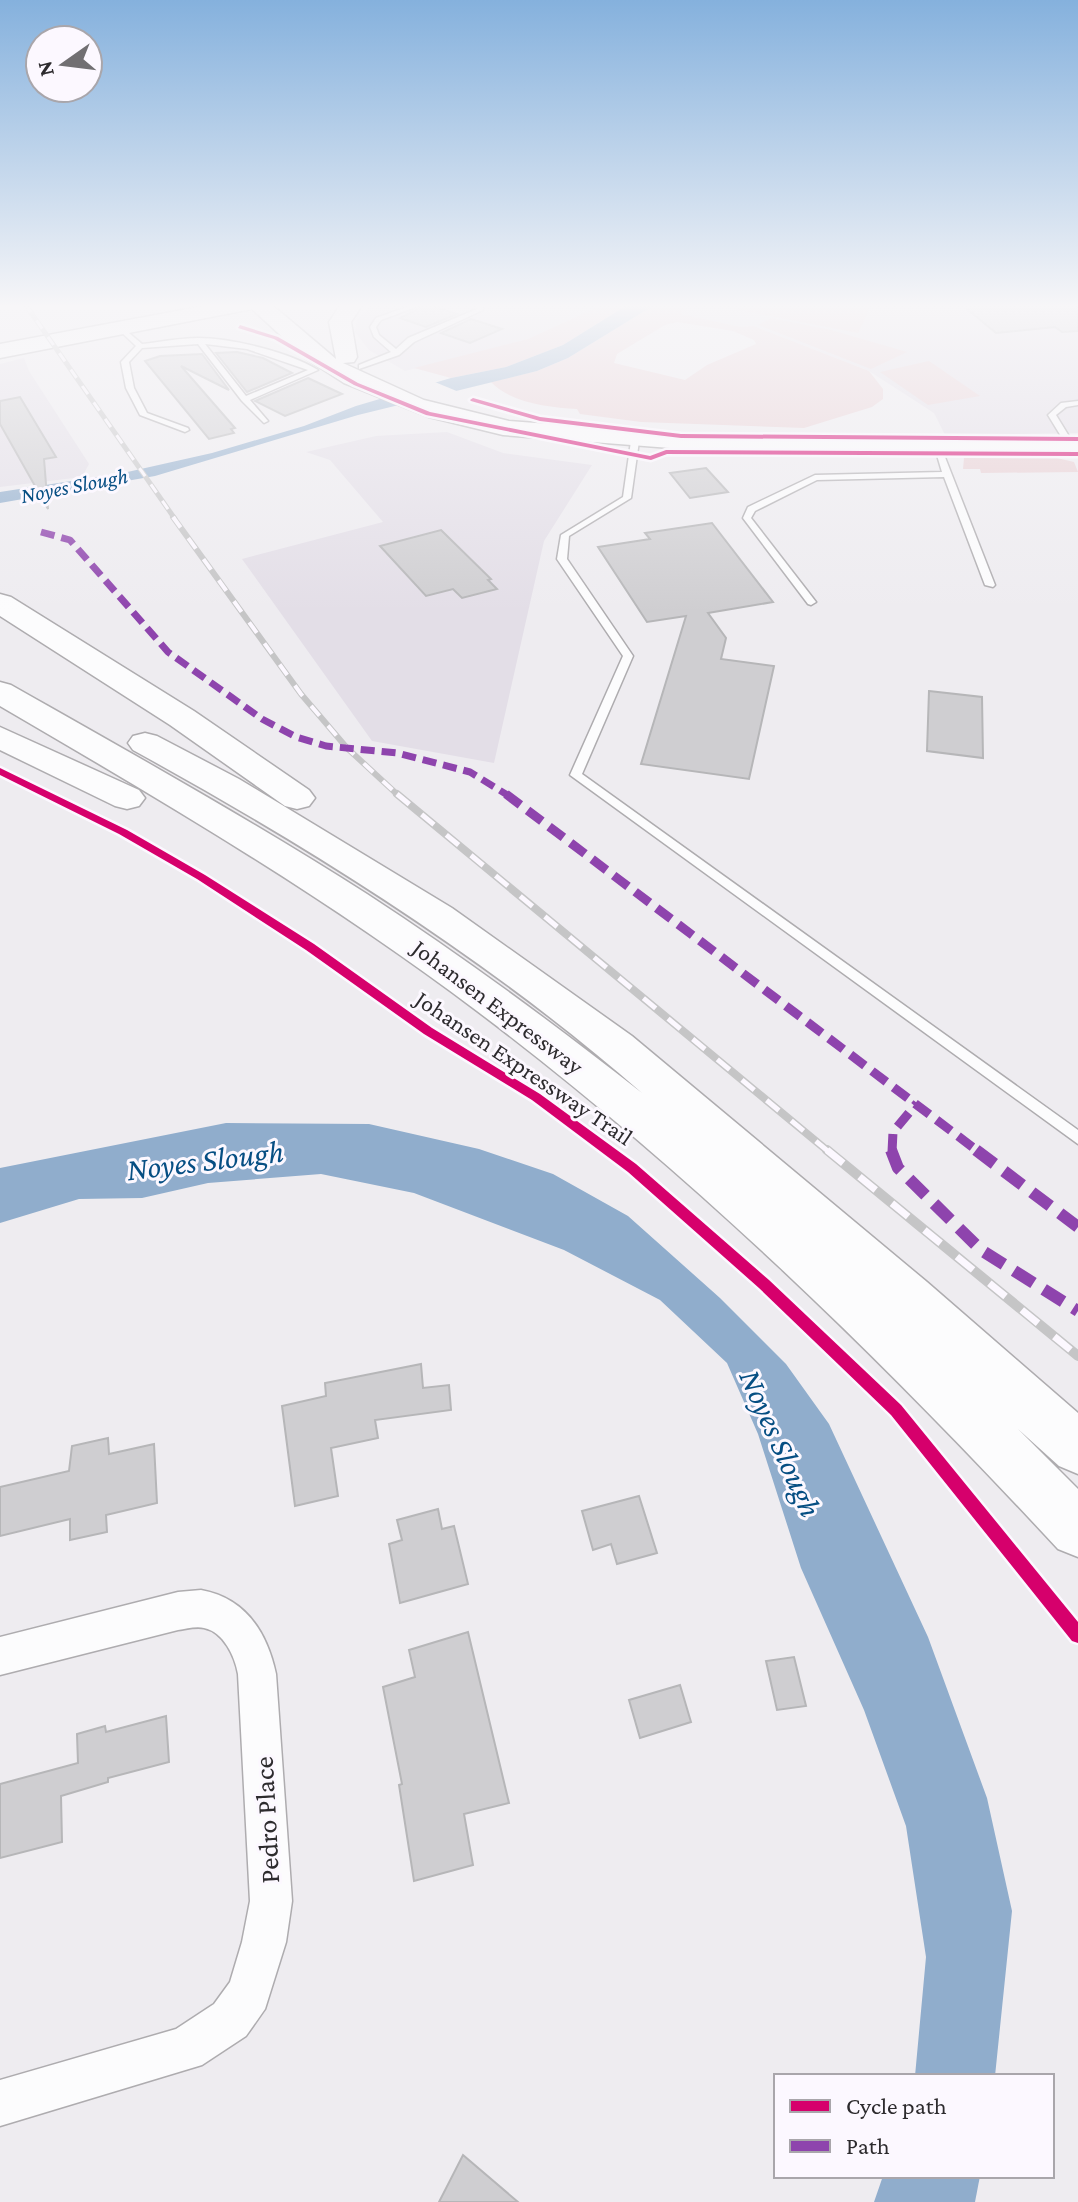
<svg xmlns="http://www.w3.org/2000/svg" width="1078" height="2202" font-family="'Crimson Pro',serif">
  <rect width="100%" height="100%" fill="#eeecf0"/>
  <g fill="#e3dee7">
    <path d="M372,304H604L528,339L405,371L369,350L355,332L357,319Z"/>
    <path d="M692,304H1078V433L945,435L934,413L869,371L754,326L740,327L680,314Z"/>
    <path d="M24,358L29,371L89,464L82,477L0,487V364Z"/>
    <path d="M447,432L503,453L592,465L544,541L494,763L372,741L242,559L383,522L330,460L306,452L376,436Z"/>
  </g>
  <g fill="#e8ced2" fill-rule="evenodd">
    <path d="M604,304H629L563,345L506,367L451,378L414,368L528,339Z"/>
    <path d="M656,304H692L681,314L740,327L754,326L869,371L883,389V399L872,407L804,428L641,422L580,414L577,409C548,407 511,403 491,382L537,371L568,358ZM677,322L733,331L754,340L756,344L707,365L685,380L614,363L617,354L665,325Z"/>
    <path d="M719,304H872L858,333L718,306Z"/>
    <path d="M771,318L831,330L907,352L871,369L758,325Z"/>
    <path d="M929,361L980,396L928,405L880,372Z"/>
    <path d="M964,458H1057L1074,462L1078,472L981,473L980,469H963Z"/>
  </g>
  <g fill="#90adcc">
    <path d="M629,304H656L568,358L537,371L358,415L155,476L0,503V492L123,473L212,453L304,426L356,406L451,378L506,367L563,345Z"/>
    <path d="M226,1123L369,1124L479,1149L553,1174L628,1216L720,1298L786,1364L829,1424L928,1637L987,1798L1012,1911L995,2076H915L926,1957L906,1826L864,1710L801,1568L758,1434L727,1363L660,1300L564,1250L414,1193L321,1174L208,1183L142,1198L79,1199L0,1223V1168Z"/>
    <path d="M883,2176H980L975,2202H874Z"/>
  </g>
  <path fill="#eeecf0" d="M430,380L459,392L403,407L376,396Z"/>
  <g fill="#cfced1" stroke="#b6b6b8" stroke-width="2">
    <path d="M427,304L457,314L426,327L400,318Z"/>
    <path d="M961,304H1078V331L1062,332L1055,327L996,333Z"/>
    <path d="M471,319L502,329L470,343L441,333Z"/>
    <path d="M237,352L263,358L292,373L247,392L216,353Z"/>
    <path d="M202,354L229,390L181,366L235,428L231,429L234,433L209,439L145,361L160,356Z"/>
    <path d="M308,378L342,394L285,416L255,401Z"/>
    <path d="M20,397L56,457L44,459L48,509L0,424V401Z"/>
    <path d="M706,468L728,492L690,498L670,473Z"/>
    <path d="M712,523L773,602L708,613L726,638L721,659L774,666L749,779L641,764L686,616L647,622L598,547L650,539L645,533Z"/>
    <path d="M441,530L491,579L488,580L497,589L462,598L453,589L426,596L380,546Z"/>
    <path d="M929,691L982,697L983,758L927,751Z"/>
    <path d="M421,1364L423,1388L449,1385L451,1410L375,1420L378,1438L331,1448L338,1496L295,1506L282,1406L326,1396L325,1383Z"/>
    <path d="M108,1438L109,1454L154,1444L157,1503L106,1515L107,1532L70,1540V1519L0,1536V1487L69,1471L72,1446Z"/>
    <path d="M639,1496L657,1553L617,1564L611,1544L593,1550L582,1511Z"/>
    <path d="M438,1509L442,1529L454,1526L468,1584L400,1603L389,1544L402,1540L397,1520Z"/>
    <path d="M468,1632L509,1803L464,1814L473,1865L414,1881L399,1785L402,1784L383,1687L415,1677L409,1650Z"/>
    <path d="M794,1657L806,1706L777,1710L766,1661Z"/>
    <path d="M680,1685L691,1722L640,1738L629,1700Z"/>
    <path d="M166,1716L169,1762L108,1778V1782L61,1796L62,1842L0,1858V1784L78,1763L77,1734L105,1726L106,1732Z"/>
    <path d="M463,2155L518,2202H439Z"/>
  </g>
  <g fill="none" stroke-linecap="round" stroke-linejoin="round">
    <g stroke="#aeacaf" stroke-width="3">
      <g id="lane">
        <path d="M415,304H424L381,320L376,327L379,335L396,349L408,338L477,309V304H483V310L414,342L399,355L359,369V365L391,352L374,337L370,327L376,318Z"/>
        <path d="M119,328H123L142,344C160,342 181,338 198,338C231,338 289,352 318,370L250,400L268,421L264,423L242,401L198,344L142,348L129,362L134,388L147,413L188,428L189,430L185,432L140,415L126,388L121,362L136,346L119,330ZM205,344L247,349L308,370L246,396Z"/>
        <path d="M1078,401V405L1066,407L1056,415L1075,446L1071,448L1067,446L1048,415L1061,403Z"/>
        <path d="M635,439L639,441L631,498L569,536L567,559L633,656L582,774L1078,1130V1144L570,775L623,656L557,559L561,535L623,497L631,441Z"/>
        <path d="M934,445L941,447L995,585L993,587L985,585L944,477L817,480L755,511L751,518L816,602L811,605L808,604L743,518L748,507L815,475L942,472Z"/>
      </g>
    </g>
    <g stroke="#aeacaf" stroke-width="3">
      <path id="street" d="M201,1590C245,1598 267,1632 276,1674L292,1901L286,1942L265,2009L246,2036L202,2065L0,2126V2080L176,2029L214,2004L230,1982L242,1942L250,1901L238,1674C235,1657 224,1632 204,1628C196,1626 186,1629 178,1630L0,1675V1637L178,1592Z"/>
    </g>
    <g stroke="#aeacaf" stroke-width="3">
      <path id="primary" d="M214,304H271L336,359L329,322L341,304H363L351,322L357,357L354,362L343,363L424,400L509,421L748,439L1078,438V454H748L503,435L429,417L344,383L305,358L252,309L0,358V344Z"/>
    </g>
    <g stroke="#aeacaf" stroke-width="3">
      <g id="highway">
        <path d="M0,594L11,597L194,711L309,790L315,798L309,806L297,809L285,806L170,725L0,616Z"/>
        <path d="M0,682L11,685C131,753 251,820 367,894C462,956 553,1023 642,1093C490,960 310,847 133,750L128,743L133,736L145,733L157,736L239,779L452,908L632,1036L927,1282L1078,1413V1474L1059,1466L1018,1429L1078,1489V1557L1058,1549C878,1355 689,1171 477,1011C326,897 163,801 0,706Z"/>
        <path d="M0,727L139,790L145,798L139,806L127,809L115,806L0,750Z"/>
      </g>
    </g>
    <use href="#lane" fill="#fcfcfd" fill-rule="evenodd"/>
    <use href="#street" fill="#fcfcfd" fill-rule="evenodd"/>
    <use href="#primary" fill="#fcfcfd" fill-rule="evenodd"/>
    <use href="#highway" fill="#fcfcfd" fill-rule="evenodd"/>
    <g stroke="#c5c5c6" stroke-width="5">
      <path id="rail-far3" d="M25,304L175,519"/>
    </g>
    <g stroke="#c5c5c6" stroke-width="6">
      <path id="rail-far2" d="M173,517L301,694L347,748L399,796"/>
    </g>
    <g stroke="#c5c5c6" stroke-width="8">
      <path id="rail-far1" d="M397,794L829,1152"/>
    </g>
    <g stroke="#c5c5c6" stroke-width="10">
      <path id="rail" d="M827,1150L1078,1356"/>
    </g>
    <use href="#rail-far3" stroke="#fcf8ff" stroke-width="3" stroke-dasharray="10" stroke-linecap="butt"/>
    <use href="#rail-far2" stroke="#fcf8ff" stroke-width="4" stroke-dasharray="13" stroke-linecap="butt"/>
    <use href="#rail-far1" stroke="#fcf8ff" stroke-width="5" stroke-dasharray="16" stroke-linecap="butt"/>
    <use href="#rail" stroke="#fcf8ff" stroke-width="7" stroke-dasharray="21" stroke-linecap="butt"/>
    <path stroke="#8e44ad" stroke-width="7" stroke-dasharray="14 7" stroke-linecap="butt" d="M41,532L70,540L168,652L262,719L296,737L326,746L397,753L470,772L509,796"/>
    <g stroke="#8e44ad" stroke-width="9" stroke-dasharray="18 9" stroke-linecap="butt">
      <path d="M506,794L979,1152"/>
      <path d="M892,1152L893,1132L917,1103"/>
    </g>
    <g stroke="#8e44ad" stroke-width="12" stroke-dasharray="23 12" stroke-linecap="butt">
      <path d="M891,1150L898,1168L981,1250L1078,1311"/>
      <path d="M976,1150L1078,1227"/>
    </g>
    <g stroke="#fcf8ff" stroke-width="5">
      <g id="cycleway">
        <path d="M240,325L278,337L358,383L430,412L650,456L666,450L1078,452V456L667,454L651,460L426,415L354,385L274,339L238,328Z"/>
        <path d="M473,398L540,417L681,434L1078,437V441L681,438L540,421L471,401L470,400Z"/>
        <path d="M0,768L127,830L205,875L314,944L432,1028L540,1094L636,1164L769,1280L901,1405L1078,1622V1643L1072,1641L891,1415L759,1288L628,1172L532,1100L424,1034L306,950L197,879L119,834L0,775Z"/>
      </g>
    </g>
    <use href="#cycleway" fill="#d6006c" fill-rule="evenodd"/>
  </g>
  <linearGradient id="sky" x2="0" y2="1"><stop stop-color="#85b1dd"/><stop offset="0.5" stop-color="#f7f6f8"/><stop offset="1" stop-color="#f7f6f8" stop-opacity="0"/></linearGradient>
  <rect width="1078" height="612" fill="url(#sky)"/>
  <g text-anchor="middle" stroke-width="6" stroke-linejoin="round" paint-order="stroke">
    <g font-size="22" font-style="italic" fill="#064e83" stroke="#fcf8ff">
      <text transform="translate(74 485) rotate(-11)" y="8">Noyes Slough</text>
    </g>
    <g font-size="24" fill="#2d2b2e" stroke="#fcf8ff">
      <text transform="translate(498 1007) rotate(37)" y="8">Johansen Expressway</text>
      <text transform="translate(524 1068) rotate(34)" y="8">Johansen Expressway Trail</text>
    </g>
    <g font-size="28" fill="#2d2b2e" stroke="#fcf8ff">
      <text transform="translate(266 1820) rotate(-93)" y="10">Pedro Place</text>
    </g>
    <g font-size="32" font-style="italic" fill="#064e83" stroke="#fcf8ff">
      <text transform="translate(205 1160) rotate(-7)" y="11">Noyes Slough</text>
      <text transform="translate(781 1443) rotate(66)" y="11">Noyes Slough</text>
    </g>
  </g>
  <rect x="774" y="2074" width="280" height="104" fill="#fcf8ff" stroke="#a9a6ab" stroke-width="2"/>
  <rect x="790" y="2100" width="40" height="12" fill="#d6006c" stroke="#a9a6ab" stroke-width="2"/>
  <text x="846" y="2114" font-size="24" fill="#2d2b2e">Cycle path</text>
  <rect x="790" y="2140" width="40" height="12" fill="#8e44ad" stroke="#a9a6ab" stroke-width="2"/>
  <text x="846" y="2154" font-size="24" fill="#2d2b2e">Path</text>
  <g transform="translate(64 64) rotate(256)"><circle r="38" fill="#fcf8ff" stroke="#a9a6ab" stroke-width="2"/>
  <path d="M0-6L14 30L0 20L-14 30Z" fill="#716f72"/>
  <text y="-12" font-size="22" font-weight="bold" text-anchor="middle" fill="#2d2b2e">N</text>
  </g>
</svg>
